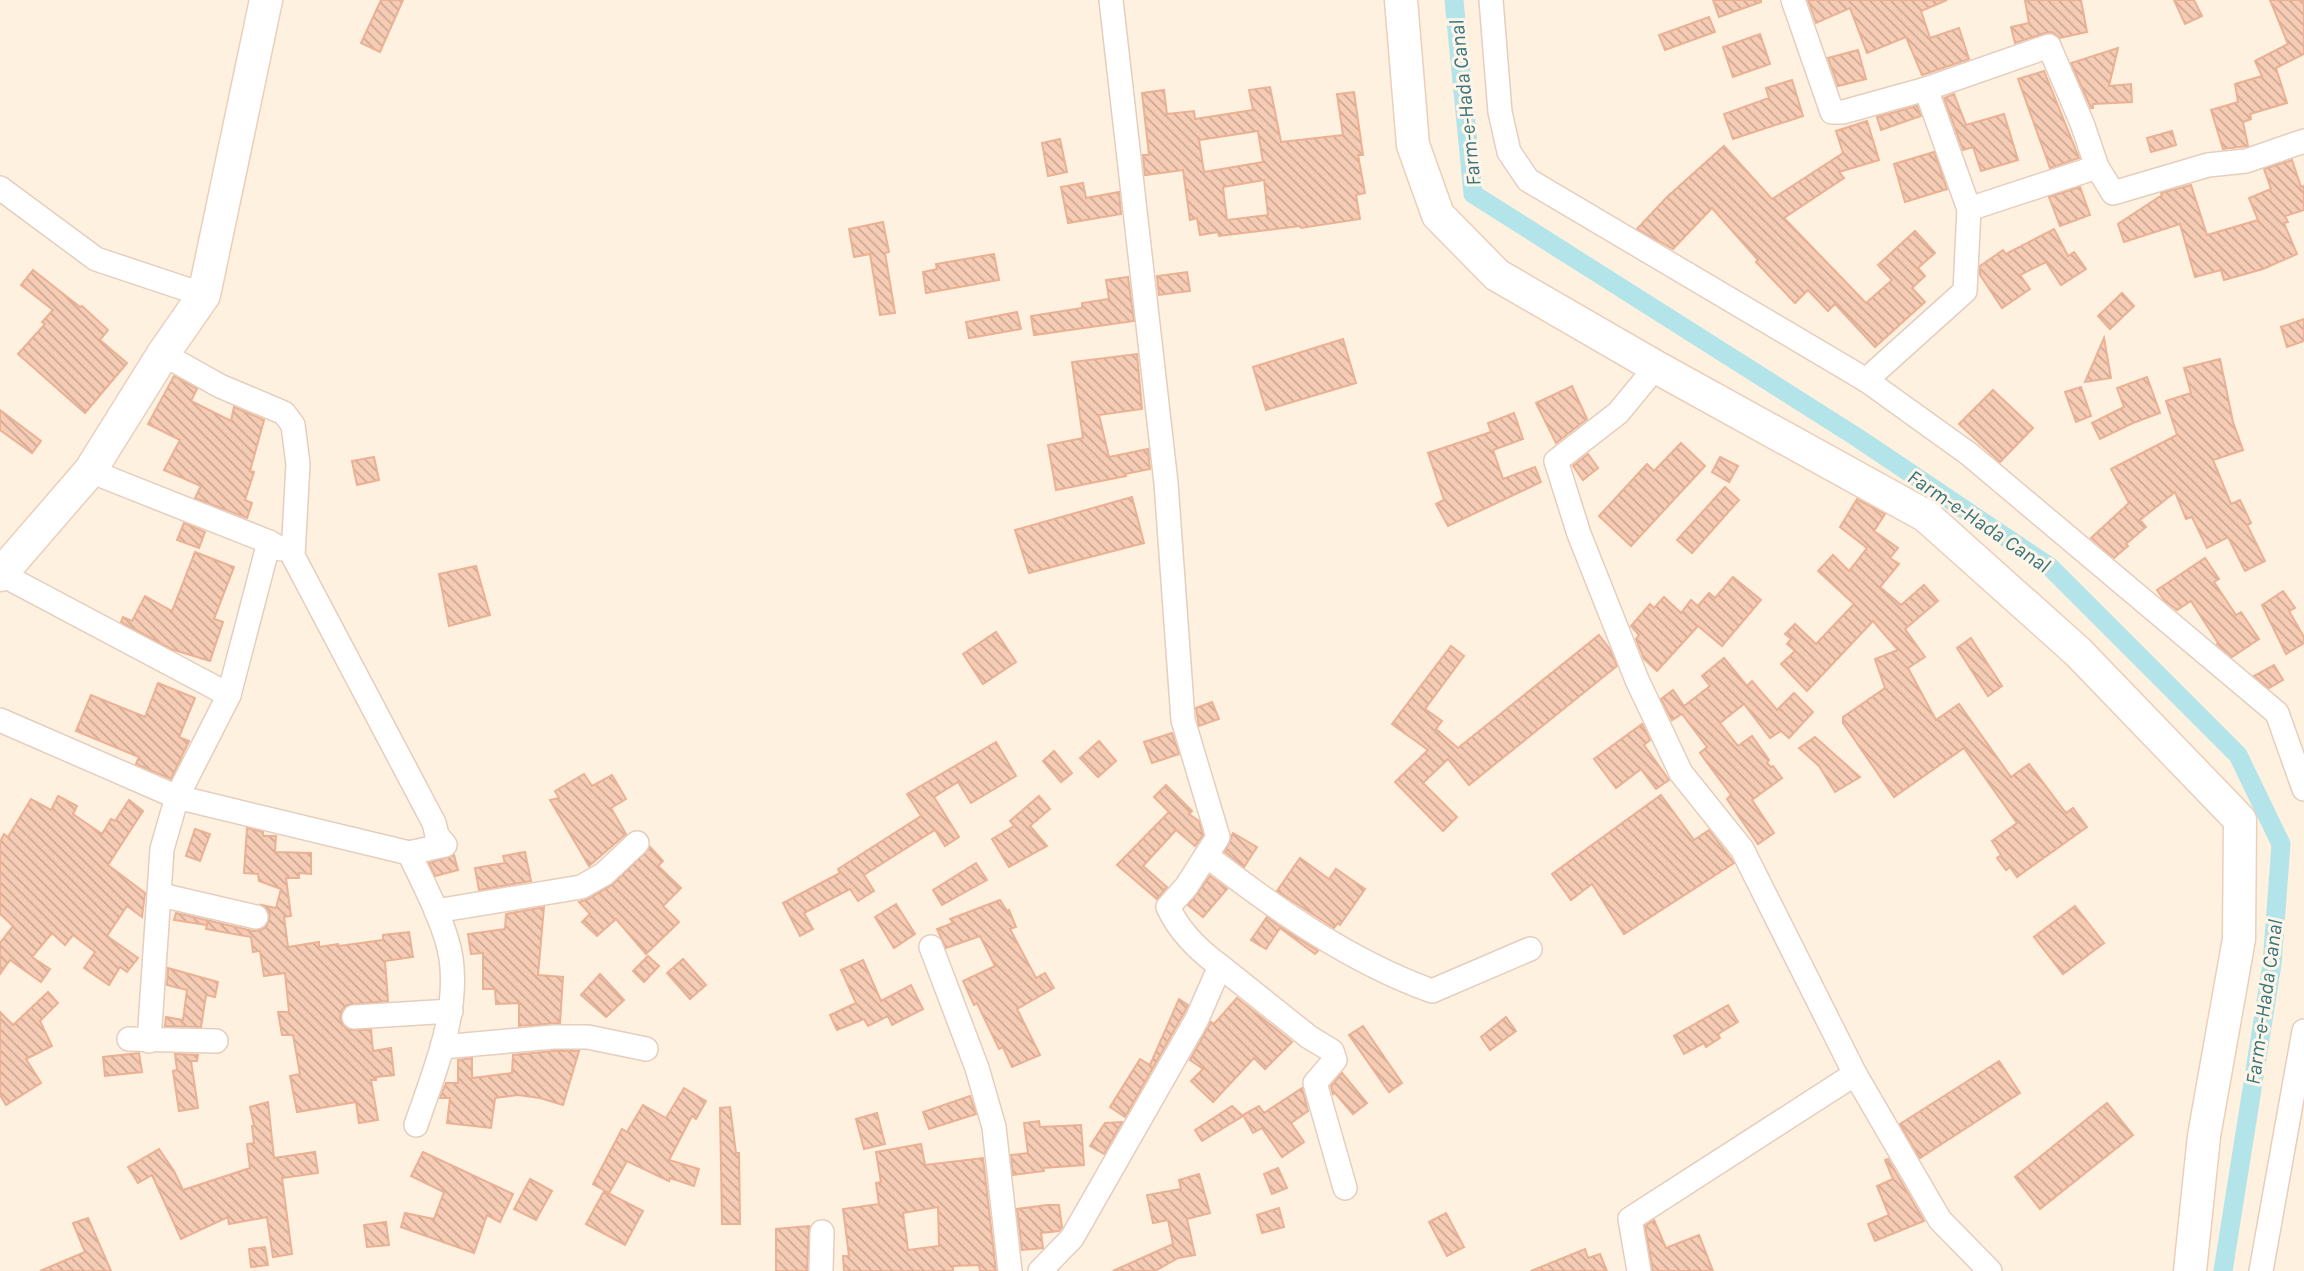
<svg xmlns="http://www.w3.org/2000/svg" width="2304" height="1271" font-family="Karla,sans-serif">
  <defs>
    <pattern id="building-back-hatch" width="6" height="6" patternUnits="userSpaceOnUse" patternTransform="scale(1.75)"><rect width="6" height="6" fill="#f6ccb5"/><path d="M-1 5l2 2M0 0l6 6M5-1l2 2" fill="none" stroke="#cca895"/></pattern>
  </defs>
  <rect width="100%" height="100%" fill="#fef1e0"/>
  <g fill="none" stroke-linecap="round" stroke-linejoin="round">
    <path stroke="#b3e4e9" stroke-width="19" d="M1454,0L1473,194L1858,438L2050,567L2238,755L2281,844L2272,964L2223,1271"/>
  </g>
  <g fill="url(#building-back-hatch)" stroke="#eab194" stroke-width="2" fill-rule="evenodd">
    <path d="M381,0H403L380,52L361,43Z"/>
    <path d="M1713,0H1761V2L1719,17Z"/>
    <path d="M1808,0H1947L1921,11L1930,38L1959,28L1969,59L1922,75L1906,37L1867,53L1850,8L1816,23Z"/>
    <path d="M2025,0H2081L2087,32L2060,38L2052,32L2045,33L2015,43L2011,27L2029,23Z"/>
    <path d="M2174,0H2194L2202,16L2185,24Z"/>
    <path d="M2270,0H2304V54L2276,68L2287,103L2250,114L2251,119L2243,122L2248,146L2223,149L2211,110L2238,102L2235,84L2262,76L2255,61L2288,44Z"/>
    <path d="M1709,17L1715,32L1665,50L1659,35Z"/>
    <path d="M1760,34L1770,64L1733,77L1723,47Z"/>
    <path d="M2118,48L2109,86L2131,84L2132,102L2093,104V108H2091L2071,63Z"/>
    <path d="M1858,50L1866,79L1838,86L1828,58Z"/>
    <path d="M2044,71L2079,158L2050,168L2018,79Z"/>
    <path d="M1792,80L1803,116L1733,139L1724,114L1769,98L1766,88Z"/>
    <path d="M1270,87L1281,142L1343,135L1337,94L1354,92L1363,155H1358L1365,193L1356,195L1360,219L1301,228L1300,226L1219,236L1218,232L1200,235L1197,218L1190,220L1183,170L1145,175L1143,155H1149L1142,93L1164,90L1167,114L1194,111L1195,119L1253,110L1249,90ZM1258,131L1263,162L1204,172L1199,140ZM1264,180L1268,215L1227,220L1223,187Z"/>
    <path d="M1954,94L1966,125L2004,114L2018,160L1981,171L1973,147L1963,150L1944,98Z"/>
    <path d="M1917,106L1921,116L1881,130L1877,117Z"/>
    <path d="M1867,121L1879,160L1839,172L1844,178L1784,218L1866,303L1892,280L1878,265L1915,231L1935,253L1918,268L1925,276L1912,288L1925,302L1875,347L1835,304L1828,311L1808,290L1795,303L1756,262L1758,260L1712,208L1673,249L1637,229L1667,197L1724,146L1772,199L1843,153L1836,131Z"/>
    <path d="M2172,131L2176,145L2151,152L2147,138Z"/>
    <path d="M1060,139L1067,172L1048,176L1042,143Z"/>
    <path d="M1934,152L1947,189L1905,202L1894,164Z"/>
    <path d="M2292,160L2301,187L2304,186V210L2285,216L2288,222L2284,223L2297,254L2263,269L2224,280L2221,270L2195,277L2180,224L2124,242L2118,224L2162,195L2161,193L2191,185L2207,235L2258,220L2249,198L2271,189L2264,169Z"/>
    <path d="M1083,183L1086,198L1119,192L1121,214L1068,223L1061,187Z"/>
    <path d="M2080,187L2090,215L2060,226L2049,197Z"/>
    <path d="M883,222L889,252L885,253L895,313L880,315L870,254L854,257L849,229Z"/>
    <path d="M2054,229L2068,256L2074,252L2086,269L2061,285L2046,262L2020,275L2030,289L2002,308L1980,275V266L2003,250L2006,254Z"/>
    <path d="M994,254L999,280L926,293L923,272L937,269L936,264Z"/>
    <path d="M33,270L80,307L82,306L108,330L100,340L127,363L85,413L18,354L45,324L42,322L53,310L21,285Z"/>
    <path d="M1187,272L1190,291L1159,295L1157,276Z"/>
    <path d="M1128,277L1134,321L1034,335L1031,316L1082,308V303L1109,299L1106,280Z"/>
    <path d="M2122,293L2134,306L2110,329L2098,316Z"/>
    <path d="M1017,312L1021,329L969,338L966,322Z"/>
    <path d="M2304,319V341L2287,347L2281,327Z"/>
    <path d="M2104,338L2111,378L2085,382Z"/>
    <path d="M1343,339L1356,383L1266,410L1253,367Z"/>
    <path d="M1137,354L1142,409L1099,415L1109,457L1148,449L1150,469L1125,474L1126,476L1056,490L1048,445L1083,438L1072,362Z"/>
    <path d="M2220,359L2233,422L2243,450L2213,460L2231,504L2240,500L2251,523L2247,525L2265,561L2245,571L2228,537L2207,548L2192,517L2186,519L2175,492L2140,520L2146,527L2126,544L2128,546L2114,558L2091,538L2129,503L2111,469L2177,435L2166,401L2191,393L2184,368Z"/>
    <path d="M174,376L197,389L191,401L231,421L234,407L264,420L250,471L254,472L245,500L252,503L247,518L195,498L201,486L164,470L180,440L148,424Z"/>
    <path d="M2147,377L2160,413L2133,423L2100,439L2092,423L2124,407L2117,388Z"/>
    <path d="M1572,386L1587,419L1556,443L1536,403Z"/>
    <path d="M2081,387L2091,416L2076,422L2065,392Z"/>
    <path d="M1993,390L2033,428L2000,462L1959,424Z"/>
    <path d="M0,410L41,441L32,453L0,430Z"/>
    <path d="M1514,413L1523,439L1493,450L1503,479L1535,467L1541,482L1448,526L1436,504L1444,500L1428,453L1491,432L1488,423Z"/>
    <path d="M1681,443L1705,466L1631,546L1599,516L1647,464L1654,471Z"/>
    <path d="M1588,454L1598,468L1583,480L1573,466Z"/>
    <path d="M374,457L379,480L357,485L352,461Z"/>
    <path d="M1720,457L1738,466L1729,482L1712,472Z"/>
    <path d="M1725,487L1739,500L1692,553L1677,540Z"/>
    <path d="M1132,497L1144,543L1029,573L1015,530Z"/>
    <path d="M1857,499L1885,514L1874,531L1898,548L1890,558L1899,564L1880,587L1901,605L1924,585L1938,601L1905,629L1925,657L1908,668L1936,720L1959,704L2011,777L2029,764L2066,813L2073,808L2087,827L2017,877L2010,867L2006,870L1997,858L2001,855L1992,841L2017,823L1964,748L1894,797L1843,723V717L1885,688L1875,659L1898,650L1873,621L1807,691L1781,664L1795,651L1787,644L1791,639L1785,634L1795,624L1816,644L1854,604L1818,571L1833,555L1849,571L1867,548L1840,527Z"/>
    <path d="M184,523L205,532L199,548L177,540Z"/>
    <path d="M195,552L234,567L214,619L223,622L210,661L171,649L121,622L123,617L132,621L145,596L172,611Z"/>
    <path d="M2205,558L2219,579L2214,582L2236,615L2241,612L2259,639L2232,657L2217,644L2218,643L2191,601L2177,610L2164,600L2157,590Z"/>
    <path d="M476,566L490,615L449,626L439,574Z"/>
    <path d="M1733,577L1761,600L1722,646L1698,626L1657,671L1644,659L1636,639L1639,635L1631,626L1650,604L1654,608L1664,597L1681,613L1691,600L1698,606L1709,593L1715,598Z"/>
    <path d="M2283,591L2295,608L2289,611L2304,637V643L2286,654L2262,605Z"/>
    <path d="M996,632L1016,662L983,684L963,654Z"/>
    <path d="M1599,635L1609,648L1617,666L1469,785L1448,759L1423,783L1457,817L1443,831L1395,782L1428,750L1392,724L1451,646L1464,656L1425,709L1442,721L1436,729L1458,748Z"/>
    <path d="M1971,638L2002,686L1988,696L1957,648Z"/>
    <path d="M1724,658L1747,686L1752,681L1777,710L1794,693L1813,712L1789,738L1781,731L1770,738L1744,704L1720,723L1738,746L1752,736L1769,760L1767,763L1771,767L1773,766L1782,778L1752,800L1774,833L1758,844L1727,799L1731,795L1700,753L1707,747L1682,714L1672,720L1661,699L1673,690L1684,706L1710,686L1702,676Z"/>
    <path d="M2274,665L2283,680L2269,688L2254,676Z"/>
    <path d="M158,683L195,698L179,737L189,741L171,779L136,764L139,757L76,731L91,695L145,717Z"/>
    <path d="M1212,702L1219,719L1199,726L1196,708Z"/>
    <path d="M1642,724L1650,740L1644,745L1669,780L1656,789L1641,769L1616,788L1594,759Z"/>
    <path d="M1172,733L1179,754L1152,763L1144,742Z"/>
    <path d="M1815,737L1860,777L1835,792L1819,766L1799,748Z"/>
    <path d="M1099,741L1116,761L1098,777L1080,758Z"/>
    <path d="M996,742L1016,776L971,803L958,782L934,797L959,837L945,846L935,830L864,875L874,891L858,901L850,889L804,913L813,929L800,936L783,903L840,873L838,869L921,816L907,794Z"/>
    <path d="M1054,751L1072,773L1061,782L1043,761Z"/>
    <path d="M584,774L592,786L612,775L626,799L611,808L626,834L589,866L550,800L559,798L555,791Z"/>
    <path d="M1166,785L1192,811L1189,814L1199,821L1203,835L1195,846L1176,830L1143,866L1167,887L1157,899L1117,865L1169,812L1154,797Z"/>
    <path d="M1661,795L1694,840L1709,830L1734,863L1624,934L1592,884L1571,900L1552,874Z"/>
    <path d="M58,796L77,806L73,814L102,834L111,819L115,821L129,800L143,811L108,865L145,893L142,917L127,906L107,936L138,958L127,972L120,967L109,985L84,968L95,952L73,935L65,945L52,933L32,957L50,969L41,982L10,960L0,974V943L13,926L0,914V842L4,834L8,837L31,799L51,810Z"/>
    <path d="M1039,796L1050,809L1030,826L1047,846L1009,867L992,839L1014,826L1010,821Z"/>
    <path d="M247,828L263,832V836H276L275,852L311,853V874L299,873V878H286L291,916L284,917L288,947L319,942V947L338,944L339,946L383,940V935L409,932L413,957L385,961L388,1001L347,1005L342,1010L340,1017L343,1025L348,1030H371L373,1051L391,1048L394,1075L376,1077V1080H371L378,1120L359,1123L356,1102L297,1112L290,1076L300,1074L293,1035H282L278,1012H289L285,973L264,976L260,951L253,952L251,937L206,929L208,921L207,925L174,920L176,913L253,931L261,930L267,926L270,914L262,905L276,908L281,889L259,881L258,874L244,873Z"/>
    <path d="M195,829L210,834L200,861L186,856Z"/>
    <path d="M1233,833L1257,847L1244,867L1225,852Z"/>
    <path d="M650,847L663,861L658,866L681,888L663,906L679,922L646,954L616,919L597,936L582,922L590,914L579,902L588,899L613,884Z"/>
    <path d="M525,852L531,881L479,890L475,868L505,863L503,856Z"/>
    <path d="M454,855L458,870L435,876L429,863Z"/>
    <path d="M1300,858L1329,879L1336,869L1365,889L1340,925L1338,923L1334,928L1277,891Z"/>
    <path d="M976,863L987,880L942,905L933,890Z"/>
    <path d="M1210,876L1227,889L1203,917L1188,905Z"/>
    <path d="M1000,900L1007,911L1009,910L1016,927L1010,929L1036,978L1045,973L1054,988L1017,1009L1040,1055L1012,1067L1003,1047L999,1049L977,1003L974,1005L963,981L995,966L980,936L946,948L937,929L953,923L950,919Z"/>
    <path d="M896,904L915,934L894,948L875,917Z"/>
    <path d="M2075,906L2104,943L2063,974L2034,937Z"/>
    <path d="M544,907L538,975L563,977L560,1023L519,1026V1003L496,1004L495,989H483V953L471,954L468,934L505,929L506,914Z"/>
    <path d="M1267,917L1279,926L1318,951L1315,954L1280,928L1266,949L1259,945L1251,940Z"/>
    <path d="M648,956L659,966L644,982L633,971Z"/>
    <path d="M683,959L706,985L690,999L667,973Z"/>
    <path d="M863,960L881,1001L911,985L923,1009L892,1025L888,1016L868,1026L864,1019L837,1030L830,1015L856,1003L841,970Z"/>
    <path d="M168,968L218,982L215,997L206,995L201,1027L165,1026L166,1017L183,1020L187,990L167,985Z"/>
    <path d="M600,974L624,1000L606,1017L581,995Z"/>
    <path d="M48,992L58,1003L40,1021L52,1046L26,1059L41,1083L6,1105L0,1095V1012L13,1025Z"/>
    <path d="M1237,998L1292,1042L1265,1069L1254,1058L1213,1102L1191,1081L1203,1069L1190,1060L1211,1022L1214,1024Z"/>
    <path d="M1179,999L1188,1005L1184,1013L1125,1117L1110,1107L1140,1059L1150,1065Z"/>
    <path d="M1728,1005L1738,1022L1718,1034L1720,1038L1706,1047L1704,1043L1684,1054L1674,1036Z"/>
    <path d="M1506,1017L1516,1031L1490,1050L1481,1037Z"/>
    <path d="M1363,1026L1402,1083L1389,1092L1349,1035Z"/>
    <path d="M554,1051H579L563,1105L540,1098L518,1095L495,1098L491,1128L447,1123L450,1098H440L446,1083H458V1060L472,1058V1078L512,1073L513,1055Z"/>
    <path d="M139,1053L142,1072L105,1076L103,1057Z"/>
    <path d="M175,1054L198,1055L197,1061H191L198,1108L179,1111L173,1071L177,1070Z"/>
    <path d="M1999,1061L2020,1093L1920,1158L1900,1124Z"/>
    <path d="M1342,1073L1367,1103L1353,1114L1335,1093L1333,1094L1331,1086Z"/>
    <path d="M684,1088L706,1101L696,1119L692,1116L669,1160L699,1169L694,1186L670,1178L669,1181L627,1161L609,1193L593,1184L622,1129L627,1132L643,1105L666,1118Z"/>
    <path d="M1302,1088L1308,1111L1291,1123L1304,1142L1282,1157L1262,1128L1253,1133L1243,1115L1259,1106L1264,1113Z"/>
    <path d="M970,1096L976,1114L929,1129L923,1112Z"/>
    <path d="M268,1102L274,1158L315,1152L318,1173L282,1178L292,1254L273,1257L267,1217L229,1224L228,1217L181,1239L152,1175L138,1183L128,1167L159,1149L174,1171L183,1190L250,1168L247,1144L254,1143L252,1126L254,1125L250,1107Z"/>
    <path d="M2107,1103L2133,1135L2040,1209L2015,1177Z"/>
    <path d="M1232,1106L1243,1116L1202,1141L1195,1130Z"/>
    <path d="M730,1107L736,1153H739L740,1224H722L720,1108Z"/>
    <path d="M877,1113L885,1144L864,1149L856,1119Z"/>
    <path d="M1039,1121L1040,1127L1081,1125L1084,1165L1043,1168L1044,1171L1013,1175L1011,1155L1028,1153L1024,1123Z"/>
    <path d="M1122,1122L1104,1154L1090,1146L1105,1123Z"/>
    <path d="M921,1144L925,1165L983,1158L996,1271H980L979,1265L953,1266V1271H844L843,1256H849L843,1209L879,1204L876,1183L881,1182L876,1152ZM938,1207L939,1246L908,1250L903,1213Z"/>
    <path d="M423,1152L513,1194L500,1222L487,1215L474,1253L401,1227L405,1213L434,1219L444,1192L411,1176Z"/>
    <path d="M1888,1159L1924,1221L1875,1241L1868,1224L1889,1215L1877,1186L1893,1179L1885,1160Z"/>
    <path d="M1278,1168L1287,1188L1272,1194L1264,1174Z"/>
    <path d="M1199,1174L1210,1213L1187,1219L1195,1255L1178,1258L1155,1271H1113L1173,1244L1168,1220L1153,1223L1147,1195L1181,1189L1179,1180Z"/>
    <path d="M530,1179L552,1191L536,1220L514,1209Z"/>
    <path d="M604,1191L643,1211L625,1245L586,1224Z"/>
    <path d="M1047,1205H1059L1062,1227L1059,1231L1041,1233L1043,1248L1022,1250L1017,1209Z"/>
    <path d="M1279,1208L1284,1227L1262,1233L1257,1215Z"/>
    <path d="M1446,1213L1464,1247L1447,1256L1429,1222Z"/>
    <path d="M88,1218L111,1271H40L85,1252L73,1223Z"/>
    <path d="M1654,1220L1666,1248L1699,1235L1713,1271H1653L1645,1226Z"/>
    <path d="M386,1222L389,1245L367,1247L364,1225Z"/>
    <path d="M809,1226L807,1271H776V1229Z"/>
    <path d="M265,1247L268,1265L251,1267L249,1249Z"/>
    <path d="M1585,1249L1588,1258L1600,1254L1607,1271H1531Z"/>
  </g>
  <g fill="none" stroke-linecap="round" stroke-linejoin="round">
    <g stroke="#e5cebe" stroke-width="26">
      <g id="street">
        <path d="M1491,0L1500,112L1509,152L1528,180L1866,380L1969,454L2277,713L2304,789"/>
        <path d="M1793,0L1832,112H1843L1926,89L2049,46L2082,123L2097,167L1969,209"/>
        <path d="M2097,167L2113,193L2208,165L2246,161L2304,141"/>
        <path d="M0,188L96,259L204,295"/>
        <path d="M1656,367L1618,413L1556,461L1579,534L1637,680L1681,773L1742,849L1855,1074L1940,1220L1990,1271"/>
        <path d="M1866,380L1965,291L1969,209L1926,89"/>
        <path d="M90,471L269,542L281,549"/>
        <path d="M1,574L229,695"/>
        <path d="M0,720L177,797L409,853L445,845L437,835L434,823L293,556L298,464L293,425L284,413L220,386L163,354"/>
        <path d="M409,853C423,883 446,925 451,958C459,1015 434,1072 416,1125"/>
        <path d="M1207,856C1277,910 1349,961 1432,991L1530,949"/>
        <path d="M161,895L256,917"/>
        <path d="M436,911L581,887L604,874L637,843"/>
        <path d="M931,947L977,1068L994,1127L1010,1271"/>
        <path d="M1220,966L1309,1037L1332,1051L1335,1060L1315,1083L1345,1188"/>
        <path d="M354,1017L451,1011"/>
        <path d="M129,1039L216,1041"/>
        <path d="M149,1041L162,849L177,797L229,695L269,542"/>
        <path d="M442,1047L553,1037H588L646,1049"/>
        <path d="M821,1271L822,1232"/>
        <path d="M1040,1271L1072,1238L1197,1019L1220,966C1198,950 1179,931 1168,907L1186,887L1218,837L1183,720L1166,483L1111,0"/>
        <path d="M1639,1271L1630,1219L1855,1074"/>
        <path d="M2261,1271L2304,1031"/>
      </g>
    </g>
    <g stroke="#ebcfbb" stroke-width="35">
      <g id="secondary">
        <path d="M1401,0L1413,145L1438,215L1497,275L1656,367L1926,516L2078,652L2240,820L2239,939L2204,1136L2190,1271"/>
        <path d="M0,575L90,471L163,354L204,295L266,0"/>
      </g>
    </g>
    <use href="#street" stroke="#fff" stroke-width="23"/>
    <use href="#secondary" stroke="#fff" stroke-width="32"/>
  </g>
  <g text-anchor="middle" stroke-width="6" stroke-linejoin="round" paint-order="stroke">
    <g font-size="21" font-style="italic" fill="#37767e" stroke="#fff5e8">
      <text transform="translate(1465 103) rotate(-96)" y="7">Farm-e-Hada Canal</text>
      <text transform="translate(1979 521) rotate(34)" y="7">Farm-e-Hada Canal</text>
      <text transform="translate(2264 1002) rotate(-82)" y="7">Farm-e-Hada Canal</text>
    </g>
  </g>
</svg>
